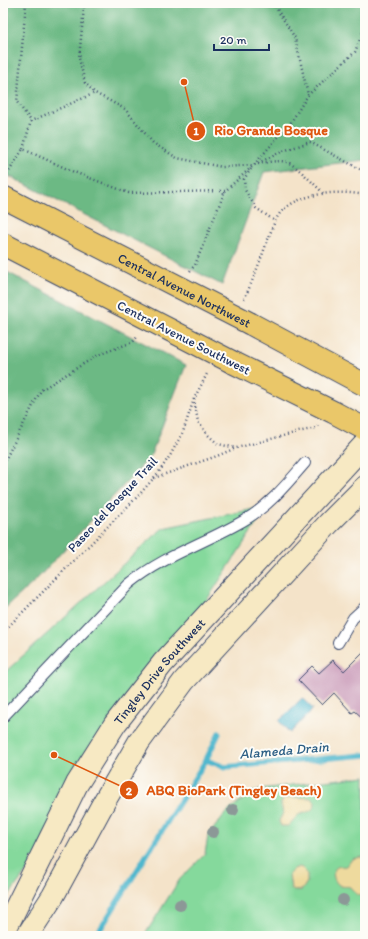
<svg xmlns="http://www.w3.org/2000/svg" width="368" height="939" font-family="Itim,sans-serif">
  <rect width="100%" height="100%" fill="#fdfcf7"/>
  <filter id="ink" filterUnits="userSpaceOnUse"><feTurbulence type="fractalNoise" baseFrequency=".025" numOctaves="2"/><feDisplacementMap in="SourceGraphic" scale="8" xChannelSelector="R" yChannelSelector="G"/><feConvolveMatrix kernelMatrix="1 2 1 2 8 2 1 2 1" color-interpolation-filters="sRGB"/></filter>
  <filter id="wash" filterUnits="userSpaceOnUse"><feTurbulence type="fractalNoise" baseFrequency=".012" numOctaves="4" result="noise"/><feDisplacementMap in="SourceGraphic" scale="16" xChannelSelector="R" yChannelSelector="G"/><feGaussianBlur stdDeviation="0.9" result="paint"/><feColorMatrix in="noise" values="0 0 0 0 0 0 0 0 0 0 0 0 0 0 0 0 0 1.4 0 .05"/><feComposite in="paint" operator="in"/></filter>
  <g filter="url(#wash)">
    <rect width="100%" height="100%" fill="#f4e3c9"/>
    <g fill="#85d99c" stroke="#50847d">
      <path d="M268,506L53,836L3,903V674L163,528Z"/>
      <path d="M365,776V936H144L180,879L205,854L208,836L224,815L252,792L260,789Z"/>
    </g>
    <g fill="#6cb984" stroke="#447471">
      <path d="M3,3H365V160L264,172L222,285L3,173Z"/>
      <path d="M3,270L186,365L150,457L35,581L3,610Z"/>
    </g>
    <g fill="#eeda9e" stroke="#84847e">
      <path d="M289,797L312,798L315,802L314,808L310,811L298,815L288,826H281L279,821L283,813L281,804L283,799Z"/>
      <path d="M361,857L365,858V894L361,896L357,895L350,887C347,886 344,887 341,886C335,884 331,874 335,869C337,865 344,867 347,866L352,859Z"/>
      <path d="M299,867L302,868L307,873V882L302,890L294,891L291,889L289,874L294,869Z"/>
    </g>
    <path fill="#4fb7cd" stroke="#357396" d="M302,698L313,709L290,733L279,721Z"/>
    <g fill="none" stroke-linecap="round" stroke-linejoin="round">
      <g stroke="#4fb7cd" stroke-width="5.5">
        <path d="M206,760L225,767L365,755"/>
        <path d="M96,936L206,760L219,733"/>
      </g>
    </g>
    <g id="blocks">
      <path fill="#c897b7" d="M365,650V720L355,711L352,713L334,693L322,705L298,680L312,666L319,673L333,660L344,671Z"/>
    </g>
  </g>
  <g filter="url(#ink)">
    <use href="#blocks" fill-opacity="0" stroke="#3c4a6e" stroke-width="1"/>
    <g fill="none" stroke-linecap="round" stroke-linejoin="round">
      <g stroke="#3c4a6e" stroke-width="12">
        <g id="lane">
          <path d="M338,643L353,618L365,607"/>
          <path d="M3,717L129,584C163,556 205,543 243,521C268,507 287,484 305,463"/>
        </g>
      </g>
      <g stroke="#3c4a6e" stroke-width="24">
        <g id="secondary">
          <path id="s1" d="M3,934L77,784L115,724L163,663L365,444"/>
          <path d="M27,936L53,896L104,802L139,742L184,681L329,523L365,487"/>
        </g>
      </g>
      <g stroke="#3c4a6e" stroke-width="24">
        <g id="primary">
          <path d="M251,324L365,385"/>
          <path d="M232,362L333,412L365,429"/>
        </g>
      </g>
      <g stroke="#3c4a6e" stroke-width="2.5" stroke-dasharray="1 3" stroke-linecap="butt">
        <path d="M26,3L17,102L31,121"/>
        <path d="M84,3V7L79,58L85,83L95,93L125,109L153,143L177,158L222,167L254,165L283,151L310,142L365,172"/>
        <path d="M273,3L295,38L308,95"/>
        <path d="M23,149L31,121L95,93"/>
        <path d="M258,164C267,162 278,160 287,162C296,165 316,186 323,193"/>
        <path d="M251,169L244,179L245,190L256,208L275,221"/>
        <path d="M5,178L23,149L74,172L129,193L225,191L254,165L291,122L308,95L355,52L365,26"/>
        <path d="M190,271L195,265L225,191"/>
        <path d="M244,299C253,281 260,261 267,242C271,232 274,220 281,212C300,192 340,190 365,195"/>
        <path d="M194,399L198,422L208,435L218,444L236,448"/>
        <path d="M3,464L41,390L98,355L133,342L138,336"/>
        <path d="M154,478L217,456L236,448L298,432L316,428L318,426"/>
        <path d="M3,632L139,495L159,472L171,454L183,432L194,399L208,372"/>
      </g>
      <use href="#lane" stroke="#fff" stroke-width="10"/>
      <use href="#secondary" stroke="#f7e9c3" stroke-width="22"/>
      <use href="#primary" stroke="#eac769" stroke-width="22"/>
      <g stroke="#3c4a6e" stroke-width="24" stroke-linecap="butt">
        <g id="primary-bridge">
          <path id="s2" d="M3,197L251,324"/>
          <path d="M3,244L232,362"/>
        </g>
      </g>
      <use href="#primary-bridge" stroke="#eac769" stroke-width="22"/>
    </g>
    <g fill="#8c9897">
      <circle cx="233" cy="810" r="6"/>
      <circle cx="213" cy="832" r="6"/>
      <circle cx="343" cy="900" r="6"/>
      <circle cx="180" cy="905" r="6"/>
    </g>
  </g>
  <g text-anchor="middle" stroke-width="4" stroke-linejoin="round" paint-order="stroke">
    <g font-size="13" fill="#1b2f5e" stroke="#fdfcf7">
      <text dy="5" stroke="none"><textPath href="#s2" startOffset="204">Central Avenue Northwest</textPath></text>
      <text transform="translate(184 337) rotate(27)" y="5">Central Avenue Southwest</text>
      <text transform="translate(112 504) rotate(-47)" y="5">Paseo del Bosque Trail</text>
      <text dy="5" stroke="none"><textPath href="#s1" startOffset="307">Tingley Drive Southwest</textPath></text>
    </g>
    <g font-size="14" font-style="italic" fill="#2d5f85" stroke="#fdfcf7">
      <text transform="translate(284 750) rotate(-5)" y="5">Alameda Drain</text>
    </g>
  </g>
  <path fill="none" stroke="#de5710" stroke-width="1.5" d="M184 82L196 131M54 755L129 790"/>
  <g fill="#de5710" stroke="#fdfcf7" stroke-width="1.5">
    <circle cx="184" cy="82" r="4"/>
    <circle cx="54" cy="755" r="4"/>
    <circle cx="196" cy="131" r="10"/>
    <circle cx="129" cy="790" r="10"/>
  </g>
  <g font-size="12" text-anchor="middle" font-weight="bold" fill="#fff">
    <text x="196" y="135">1</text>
    <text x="129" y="795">2</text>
  </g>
  <g font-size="14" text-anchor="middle" font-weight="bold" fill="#de5710" stroke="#fdfcf7" stroke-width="4" stroke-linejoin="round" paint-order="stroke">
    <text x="271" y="135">Rio Grande Bosque</text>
    <text x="234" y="795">ABQ BioPark (Tingley Beach)</text>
  </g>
  <rect width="368" height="939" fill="none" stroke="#fdfcf7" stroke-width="16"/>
  <path d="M214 44v6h55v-6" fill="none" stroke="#1b2f5e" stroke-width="2"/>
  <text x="220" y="44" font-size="12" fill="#1b2f5e" stroke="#fdfcf7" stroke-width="3" paint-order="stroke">20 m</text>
</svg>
